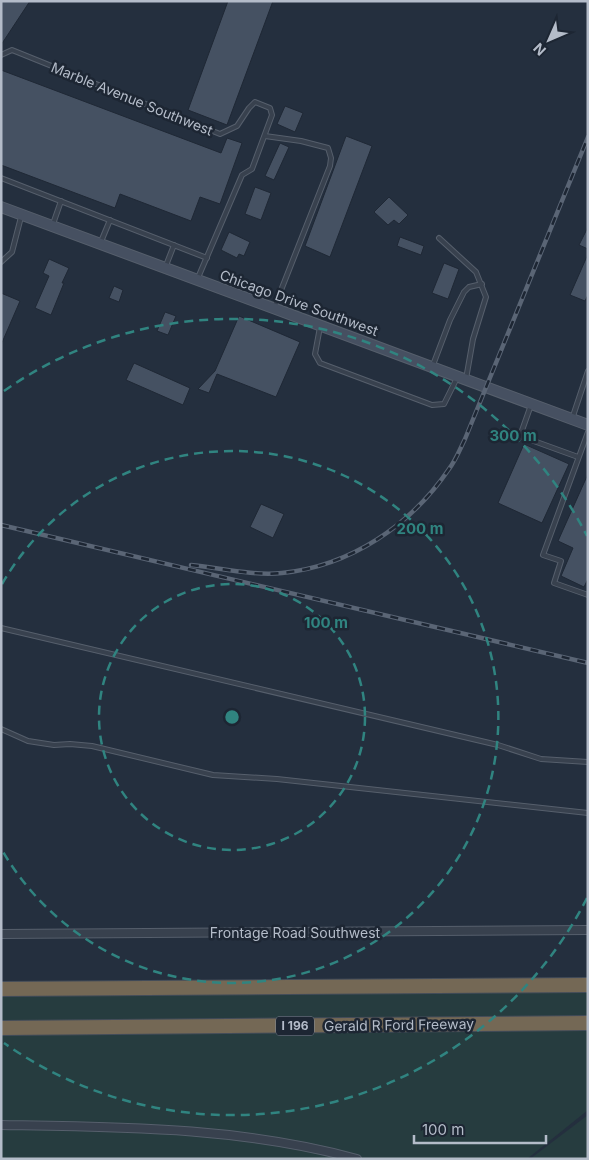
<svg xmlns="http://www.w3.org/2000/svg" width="589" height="1160" font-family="Inter,sans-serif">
  <rect width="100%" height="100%" fill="#242f3e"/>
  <g fill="#263c3f">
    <path d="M588,985V1110L527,1159H1V989Z"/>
    <path d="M588,1115V1159H530Z"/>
  </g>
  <g fill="#455162" stroke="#1f2835">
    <path d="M1,1H30L1,45Z"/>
    <path d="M228,1H273L227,125L188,110Z"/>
    <path d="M1,70L221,153L227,138L242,143L220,204L200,197L191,221L120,194L115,208L1,165Z"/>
    <path d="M285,106L303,113L295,132L277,124Z"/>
    <path d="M346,136L372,146L330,257L305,246Z"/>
    <path d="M280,143L289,147L274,180L265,176Z"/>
    <path d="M255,187L271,193L261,220L245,214Z"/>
    <path d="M389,197L408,215L399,224L394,220L388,225L374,212Z"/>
    <path d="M588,227V249L579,245Z"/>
    <path d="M229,232L250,242L244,256L239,254L237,258L221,250Z"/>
    <path d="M400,237L424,246L421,255L397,246Z"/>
    <path d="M588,254V295L585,301L570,295Z"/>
    <path d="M49,259L69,268L62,283H64L51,315L35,308L49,276L43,273Z"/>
    <path d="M444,263L459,269L448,299L432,293Z"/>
    <path d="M114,286L123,290L119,302L109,298Z"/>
    <path d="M1,293L20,301L1,345Z"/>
    <path d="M165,312L176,316L168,335L157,331Z"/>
    <path d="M239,316L300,342L276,397L217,374L209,393L198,389L215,371Z"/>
    <path d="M134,363L190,388L183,405L126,380Z"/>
    <path d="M524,444L569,464L542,523L498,503Z"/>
    <path d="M588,474V579L584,587L561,576L573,548L558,541Z"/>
    <path d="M261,504L284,514L273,538L250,527Z"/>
  </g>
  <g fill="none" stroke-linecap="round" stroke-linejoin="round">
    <g stroke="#565f6c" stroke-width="6">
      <g id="service">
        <path d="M1,55L12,50L220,134L237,126L249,108L255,102L270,108L272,115L252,169L242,175L197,280"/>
        <path d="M265,136L301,141L328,148L331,158L330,166L274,308"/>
        <path d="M1,178L207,258"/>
        <path d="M53,224L61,201"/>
        <path d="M439,238L476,272L486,297L473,339L466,379"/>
        <path d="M100,244L110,220"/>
        <path d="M1,262L12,252L21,217"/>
        <path d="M165,268L174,245"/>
        <path d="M320,327L315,354L320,363L432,405L444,404L457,378"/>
        <path d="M433,365L450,320L464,292L469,287L482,284"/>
        <path d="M531,405L520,436L578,457"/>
        <path d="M572,419L588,371"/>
        <path d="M588,432L543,555L561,561L554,583L588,595"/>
        <path d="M1,628L498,745L541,759L588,762"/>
        <path d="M1,729L28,741L54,745L70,744L92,746L213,775L277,779L588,813"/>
      </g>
    </g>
    <g stroke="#565f6c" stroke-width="10">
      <g id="minor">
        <path d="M1,934L588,930"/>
        <path d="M1,1125C121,1127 242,1127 357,1159"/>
      </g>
    </g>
    <g stroke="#565f6c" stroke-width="12">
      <path id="secondary" d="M1,207L588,425"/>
    </g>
    <g stroke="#434c59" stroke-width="16">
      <g id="motorway">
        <path d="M1,989L588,985"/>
        <path d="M1,1028L588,1023"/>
      </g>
    </g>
    <use href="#service" stroke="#38414e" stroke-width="4"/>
    <use href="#minor" stroke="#38414e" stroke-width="8"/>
    <use href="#secondary" stroke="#465061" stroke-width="10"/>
    <use href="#motorway" stroke="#746855" stroke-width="14"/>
    <g stroke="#5a6575" stroke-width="4.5">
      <g id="rail">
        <path d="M1,525L588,663"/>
        <path d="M191,565C220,568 253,576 282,573C351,566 411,525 449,469C456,460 460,449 465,439L588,137"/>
      </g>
    </g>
    <use href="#rail" stroke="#1d2633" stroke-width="2.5" stroke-dasharray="8" stroke-linecap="butt"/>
  </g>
  <g fill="none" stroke="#308480" stroke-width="2.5" stroke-dasharray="9 6">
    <circle cx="232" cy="717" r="133"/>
    <path d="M2 584A266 266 0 1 1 2 850"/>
    <path d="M587 898A398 398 0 0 1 4 1043M4 391A398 398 0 0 1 587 536"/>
  </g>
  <g text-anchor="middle" stroke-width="5" stroke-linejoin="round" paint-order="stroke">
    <rect fill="#1d2633" stroke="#878f9c" stroke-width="1" x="276" y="1016.5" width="38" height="19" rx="4"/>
    <g font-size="12" font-weight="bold" fill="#b4bcc9">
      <text x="295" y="1030">I 196</text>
    </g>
    <g font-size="14" fill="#b4bcc9" stroke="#1d2633">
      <text transform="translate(132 99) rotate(22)" y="5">Marble Avenue Southwest</text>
      <text transform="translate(299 303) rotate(20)" y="5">Chicago Drive Southwest</text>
      <text x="295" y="938">Frontage Road Southwest</text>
      <text transform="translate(399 1025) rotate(-1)" y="5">Gerald R Ford Freeway</text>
    </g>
  </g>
  <circle cx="232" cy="717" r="8" fill="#308480" stroke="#1d2633" stroke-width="2.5"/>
  <g font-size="15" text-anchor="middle" font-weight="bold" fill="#308480" stroke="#1d2633" stroke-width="5" stroke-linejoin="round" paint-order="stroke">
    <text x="513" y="441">300 m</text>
    <text x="420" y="534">200 m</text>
    <text x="326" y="628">100 m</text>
  </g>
  <rect width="589" height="1160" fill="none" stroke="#b4bcc9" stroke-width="5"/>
  <g transform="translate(549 40) rotate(225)" stroke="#1d2633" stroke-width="4" paint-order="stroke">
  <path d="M0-4L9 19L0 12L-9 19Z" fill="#b4bcc9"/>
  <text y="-8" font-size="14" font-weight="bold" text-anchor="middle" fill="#b4bcc9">N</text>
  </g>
  <path d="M414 1135v8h132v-8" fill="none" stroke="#b4bcc9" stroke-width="2.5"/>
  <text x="422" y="1135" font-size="15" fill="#b4bcc9" stroke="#1d2633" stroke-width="4" paint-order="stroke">100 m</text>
</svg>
